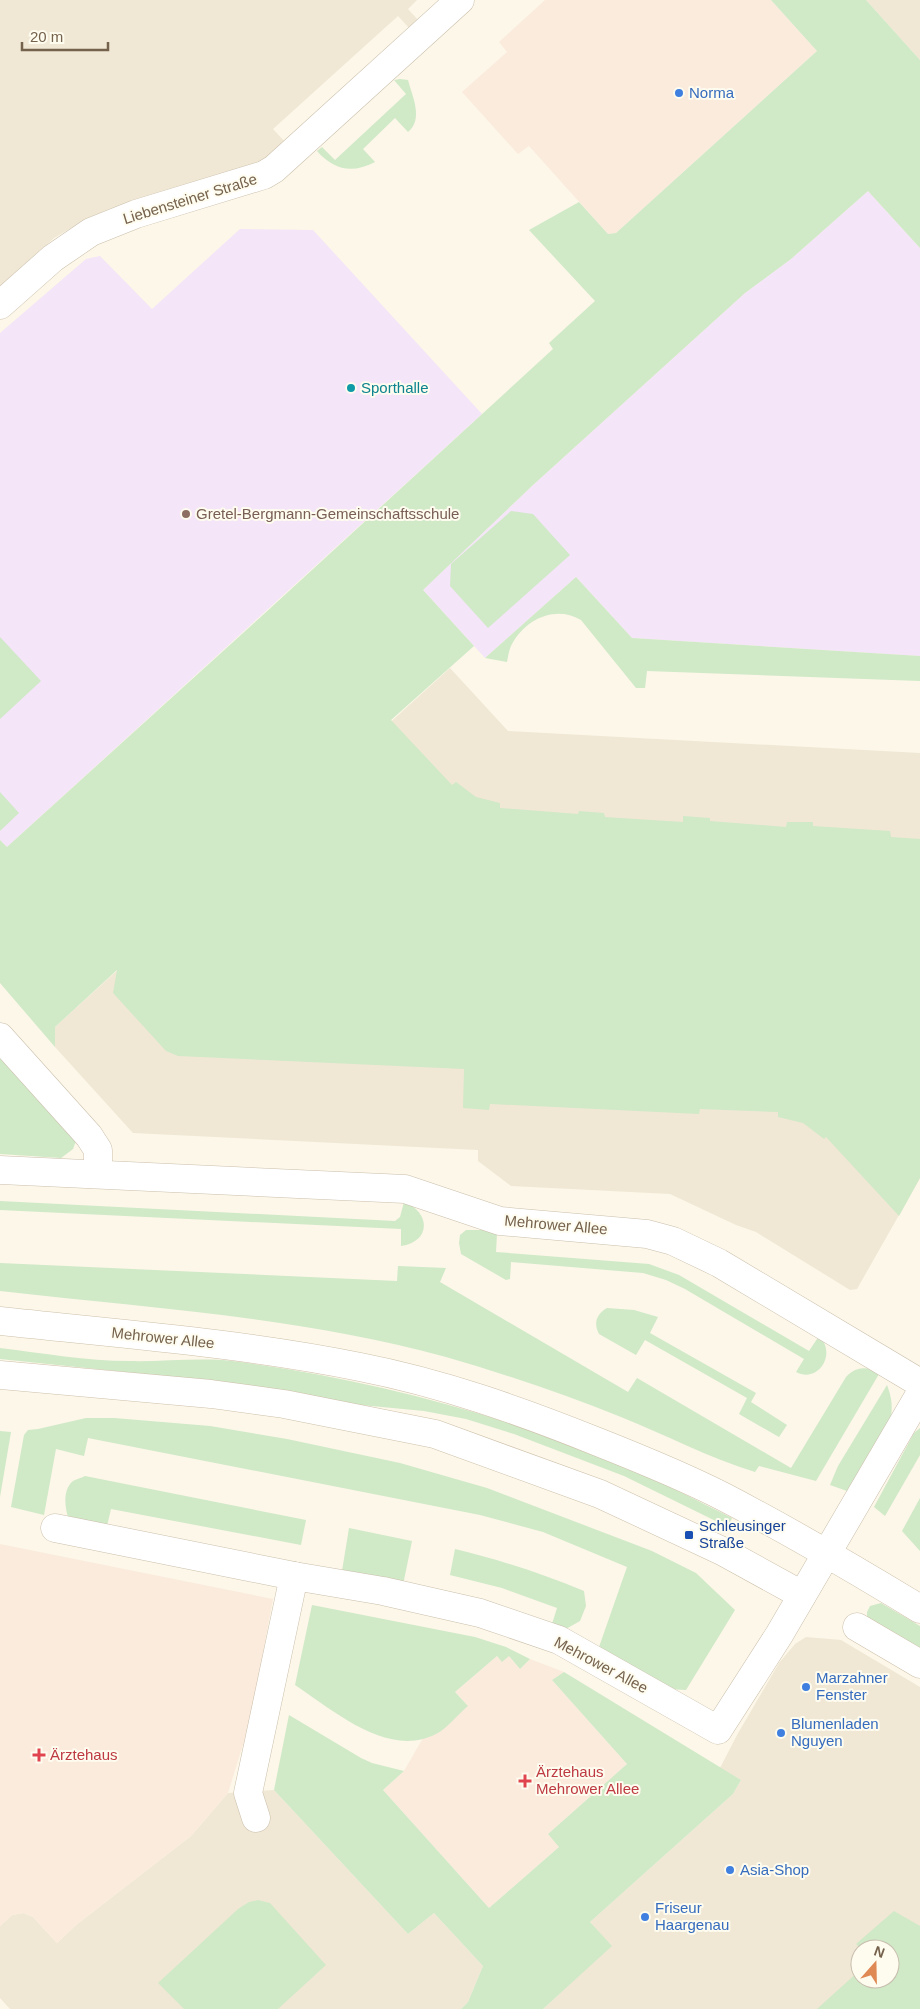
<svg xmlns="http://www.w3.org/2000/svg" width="920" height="2009" font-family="Arial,sans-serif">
  <rect width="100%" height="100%" fill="#fcf7e9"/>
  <g fill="#f0e8d5" fill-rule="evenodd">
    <path d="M0,0H417L408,9L419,21L411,30L398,16L273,129L286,143L273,155L258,163L109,209L88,218L54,238L0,286Z"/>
    <path d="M866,0H920V60Z"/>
    <path d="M450,668L508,731L920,753V1178L857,1289L850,1290L756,1232L736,1225L670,1194L511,1186L478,1161V1150L133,1133L55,1047V1027Z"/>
    <path d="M806,1637L841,1640L920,1687V2009H543L611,1946L590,1922L733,1794L741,1780L720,1768L737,1735L779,1663L795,1644ZM860,1949H890V1979H860Z"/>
    <path d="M274,1790L408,1934L434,1913L483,1966L468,2002L461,2009H10L0,1998V1926L12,1915L23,1913L33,1917L57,1943L76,1925L191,1836L228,1793Z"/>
  </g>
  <g fill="#fbebdd">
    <path d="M545,0H771L817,51L616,233L608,234L529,146L518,154L462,92L507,52L499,42Z"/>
    <path d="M0,1544L273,1599L250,1722L228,1793L191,1836L76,1925L57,1943L33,1917L23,1913L12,1915L0,1926Z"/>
    <path d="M497,1656H509L520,1669L530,1659L564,1672L552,1680L627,1764L548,1834L560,1846L489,1908L383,1790L404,1771L423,1738L437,1733L467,1705L455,1692Z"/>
  </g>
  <g fill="#f4e5f8">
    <path d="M868,191L920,248V656L632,638L576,577L485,658L423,590L533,485L745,293L791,259Z"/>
    <path d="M240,229L313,230L482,414L7,847L0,840V333L86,259L100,256L152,309Z"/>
  </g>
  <g fill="#d0e9c7">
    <path d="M771,0H866L920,60V248L868,191L791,259L745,293L533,485L423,590L474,646L391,720L452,785L456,782L476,797L500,803V808L578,814L579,811L604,813L605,817L683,822V816L710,818V821L786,827L787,822H813V826L890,831L891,837L920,839V1178L899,1216L826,1137L824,1139L803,1123L778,1117V1112L700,1109L699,1114L490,1104L489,1110L463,1108L464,1069L178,1056L166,1051L113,993L117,970L55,1027V1047L0,983V840L7,847L264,614L553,349L549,343L595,301L529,230L579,202L608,234L616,233L817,51Z"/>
    <path d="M400,79L408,80C412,96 424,119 408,132L395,118L363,149L375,162C352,174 334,170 317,151L322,147L335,160L406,94L394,80Z"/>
    <path d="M511,511L533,514L570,555L488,628L450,586L451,564Z"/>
    <path d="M576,577L632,638L920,656V681L647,671L645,688H636L581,620C555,605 526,619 512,644C509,649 508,657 507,662L485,658Z"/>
    <path d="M0,637L41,681L0,719Z"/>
    <path d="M0,792L19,813L0,831Z"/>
    <path d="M0,1053L77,1138L73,1149L61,1158L0,1154Z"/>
    <path d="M0,1201L395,1221L400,1217L404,1202C431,1212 431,1242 401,1246V1229L0,1210Z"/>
    <path d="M466,1230H485L497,1234L496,1252L649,1264L679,1275L809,1351L819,1336C837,1353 819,1384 796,1372L804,1359L685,1289L666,1280L643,1273L511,1262L510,1279L506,1280L461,1254L459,1243L460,1235Z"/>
    <path d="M0,1263L397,1281L398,1266L446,1268L440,1282L628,1392L637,1378L791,1468L846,1377C857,1366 867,1366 879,1374L816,1481L759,1466L755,1472C709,1458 666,1435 621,1417C564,1394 505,1374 446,1357C300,1317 150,1308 0,1291Z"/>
    <path d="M607,1308L634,1310L658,1317L650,1333L756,1393L751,1402L787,1425L779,1437L739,1414L747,1398L645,1340L636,1355L599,1334C593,1322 597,1314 607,1308Z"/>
    <path d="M0,1348C42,1353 87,1361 129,1361C161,1362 201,1357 232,1361C369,1379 502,1414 629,1468C664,1483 698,1501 732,1518L728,1527L624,1476L514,1434L466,1419L424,1411L361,1405L231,1383L0,1359Z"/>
    <path d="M887,1385C892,1398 893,1408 890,1422L847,1491L830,1485L838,1466Z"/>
    <path d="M86,1418H114L210,1426L287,1439L400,1463L487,1488L652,1551L696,1573L735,1610L686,1690L668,1689L599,1647L627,1567L543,1532L480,1515L88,1438L84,1456L56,1449L44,1515L11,1507L24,1435L28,1430L38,1429Z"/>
    <path d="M920,1428V1455L885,1516L874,1507L914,1433Z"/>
    <path d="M0,1431L11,1432L0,1497Z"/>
    <path d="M85,1476L306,1520L301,1545L111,1509L107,1526L69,1520C65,1509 62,1490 73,1481C76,1479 82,1478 85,1476Z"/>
    <path d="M920,1498V1551L902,1531Z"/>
    <path d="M349,1528L412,1541L403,1585L342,1571Z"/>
    <path d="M455,1549C500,1560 541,1573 584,1591L586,1606L580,1621L564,1630L552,1624L557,1608L502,1588L450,1575Z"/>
    <path d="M881,1603L920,1626V1652L867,1618V1612L870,1606Z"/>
    <path d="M312,1605L475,1637L506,1647L530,1659L520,1669L509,1656L502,1662L497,1656L455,1692L468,1706C458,1714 448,1728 436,1734C388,1759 333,1710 295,1685Z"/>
    <path d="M564,1672L741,1780L733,1794L590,1922L612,1946L543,2009H461L468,2002L483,1966L434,1913L408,1934L274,1790L289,1715L361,1758L372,1763L404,1771L383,1790L489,1908L559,1847L548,1834L627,1764L552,1680Z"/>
    <path d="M258,1900L270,1903L326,1965L278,2009H184L158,1983L238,1909L249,1902Z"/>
    <path d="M894,1911L920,1926V2009H817L860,1970V1979H890V1949H861L856,1944Z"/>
  </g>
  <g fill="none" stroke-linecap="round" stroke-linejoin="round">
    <g stroke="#cbbfac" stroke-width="29">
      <g id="street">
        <path d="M0,305L53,258L91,232L136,214L264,175L274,169L460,0"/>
        <path d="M0,1037L89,1136L98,1150V1173"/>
        <path d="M0,1170L405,1189L500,1221L647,1234L673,1241L719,1263L920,1383"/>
        <path d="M55,1528L294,1576L383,1591L480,1613L559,1640L718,1730L779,1635L920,1394"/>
        <path d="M256,1818L248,1793L294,1576"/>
      </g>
    </g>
    <g stroke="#cec0ab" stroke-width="29">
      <g id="secondary">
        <path d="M0,1321C120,1334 241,1343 360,1367C442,1383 521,1411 598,1442C641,1459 683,1476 724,1497C791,1532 856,1570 920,1609"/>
        <path d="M0,1375L211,1394L284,1404L435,1434L600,1494L722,1551L802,1595"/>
        <path d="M857,1627L920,1664"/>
      </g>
    </g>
    <use href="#street" stroke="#fff" stroke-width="28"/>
    <use href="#secondary" stroke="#fff" stroke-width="28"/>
  </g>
  <g fill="#3f7fe0" stroke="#fefbef" stroke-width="2">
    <circle cx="679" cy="93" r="5"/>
    <circle cx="806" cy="1687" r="5"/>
    <circle cx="781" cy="1733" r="5"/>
    <circle cx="730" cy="1870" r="5"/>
    <circle cx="645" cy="1917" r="5"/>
  </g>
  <circle fill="#0f9aa8" stroke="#fefbef" stroke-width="2" cx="351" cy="388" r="5"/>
  <circle fill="#8d6e63" stroke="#fefbef" stroke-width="2" cx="186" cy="514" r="5"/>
  <rect fill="#1a4fb4" stroke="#fefbef" stroke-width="2" x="684" y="1530" width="10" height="10" rx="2.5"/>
  <g fill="#e0444e" stroke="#fefbef" stroke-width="2">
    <path d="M36.5 1747.5h5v5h5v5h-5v5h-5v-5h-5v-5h5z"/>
    <path d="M522.5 1773.5h5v5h5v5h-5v5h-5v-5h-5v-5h5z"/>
  </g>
  <g text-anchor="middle" stroke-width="4" stroke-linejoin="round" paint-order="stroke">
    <g font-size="15" fill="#366cbe" stroke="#fefbef" text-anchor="start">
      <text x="689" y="98">Norma</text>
      <text x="816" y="1683">Marzahner<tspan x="816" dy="17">Fenster</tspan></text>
      <text x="791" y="1729">Blumenladen<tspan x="791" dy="17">Nguyen</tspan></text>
      <text x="740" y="1875">Asia-Shop</text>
      <text x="655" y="1913">Friseur<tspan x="655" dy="17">Haargenau</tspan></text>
    </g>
    <g font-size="15" fill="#75624d" stroke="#fefbef">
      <text transform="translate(190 199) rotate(-17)" y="5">Liebensteiner Straße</text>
      <text transform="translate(556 1225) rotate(5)" y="5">Mehrower Allee</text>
      <text transform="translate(163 1338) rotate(6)" y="5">Mehrower Allee</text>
      <text transform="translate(601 1665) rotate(28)" y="5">Mehrower Allee</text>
    </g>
    <g font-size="15" fill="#0d838f" stroke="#fefbef" text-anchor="start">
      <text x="361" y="393">Sporthalle</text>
    </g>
    <g font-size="15" fill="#785e54" stroke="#fefbef" text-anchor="start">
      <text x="196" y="519">Gretel-Bergmann-Gemeinschaftsschule</text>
    </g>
    <g font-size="15" fill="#164399" stroke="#fefbef" text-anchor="start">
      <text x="699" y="1531">Schleusinger<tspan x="699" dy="17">Straße</tspan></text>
    </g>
    <g font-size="15" fill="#be3a42" stroke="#fefbef" text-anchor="start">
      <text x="50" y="1760">Ärztehaus</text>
      <text x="536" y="1777">Ärztehaus<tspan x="536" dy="17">Mehrower Allee</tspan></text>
    </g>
  </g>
  <g transform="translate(875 1964) rotate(20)"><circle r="24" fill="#fefbef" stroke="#c7beae"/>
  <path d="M0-4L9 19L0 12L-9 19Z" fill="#df8a54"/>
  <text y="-8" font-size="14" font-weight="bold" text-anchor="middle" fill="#75624d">N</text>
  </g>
  <path d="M22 42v8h86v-8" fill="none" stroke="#75624d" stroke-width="2.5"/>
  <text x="30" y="42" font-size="15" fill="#75624d" stroke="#fefbef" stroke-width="4" paint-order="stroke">20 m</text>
</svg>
